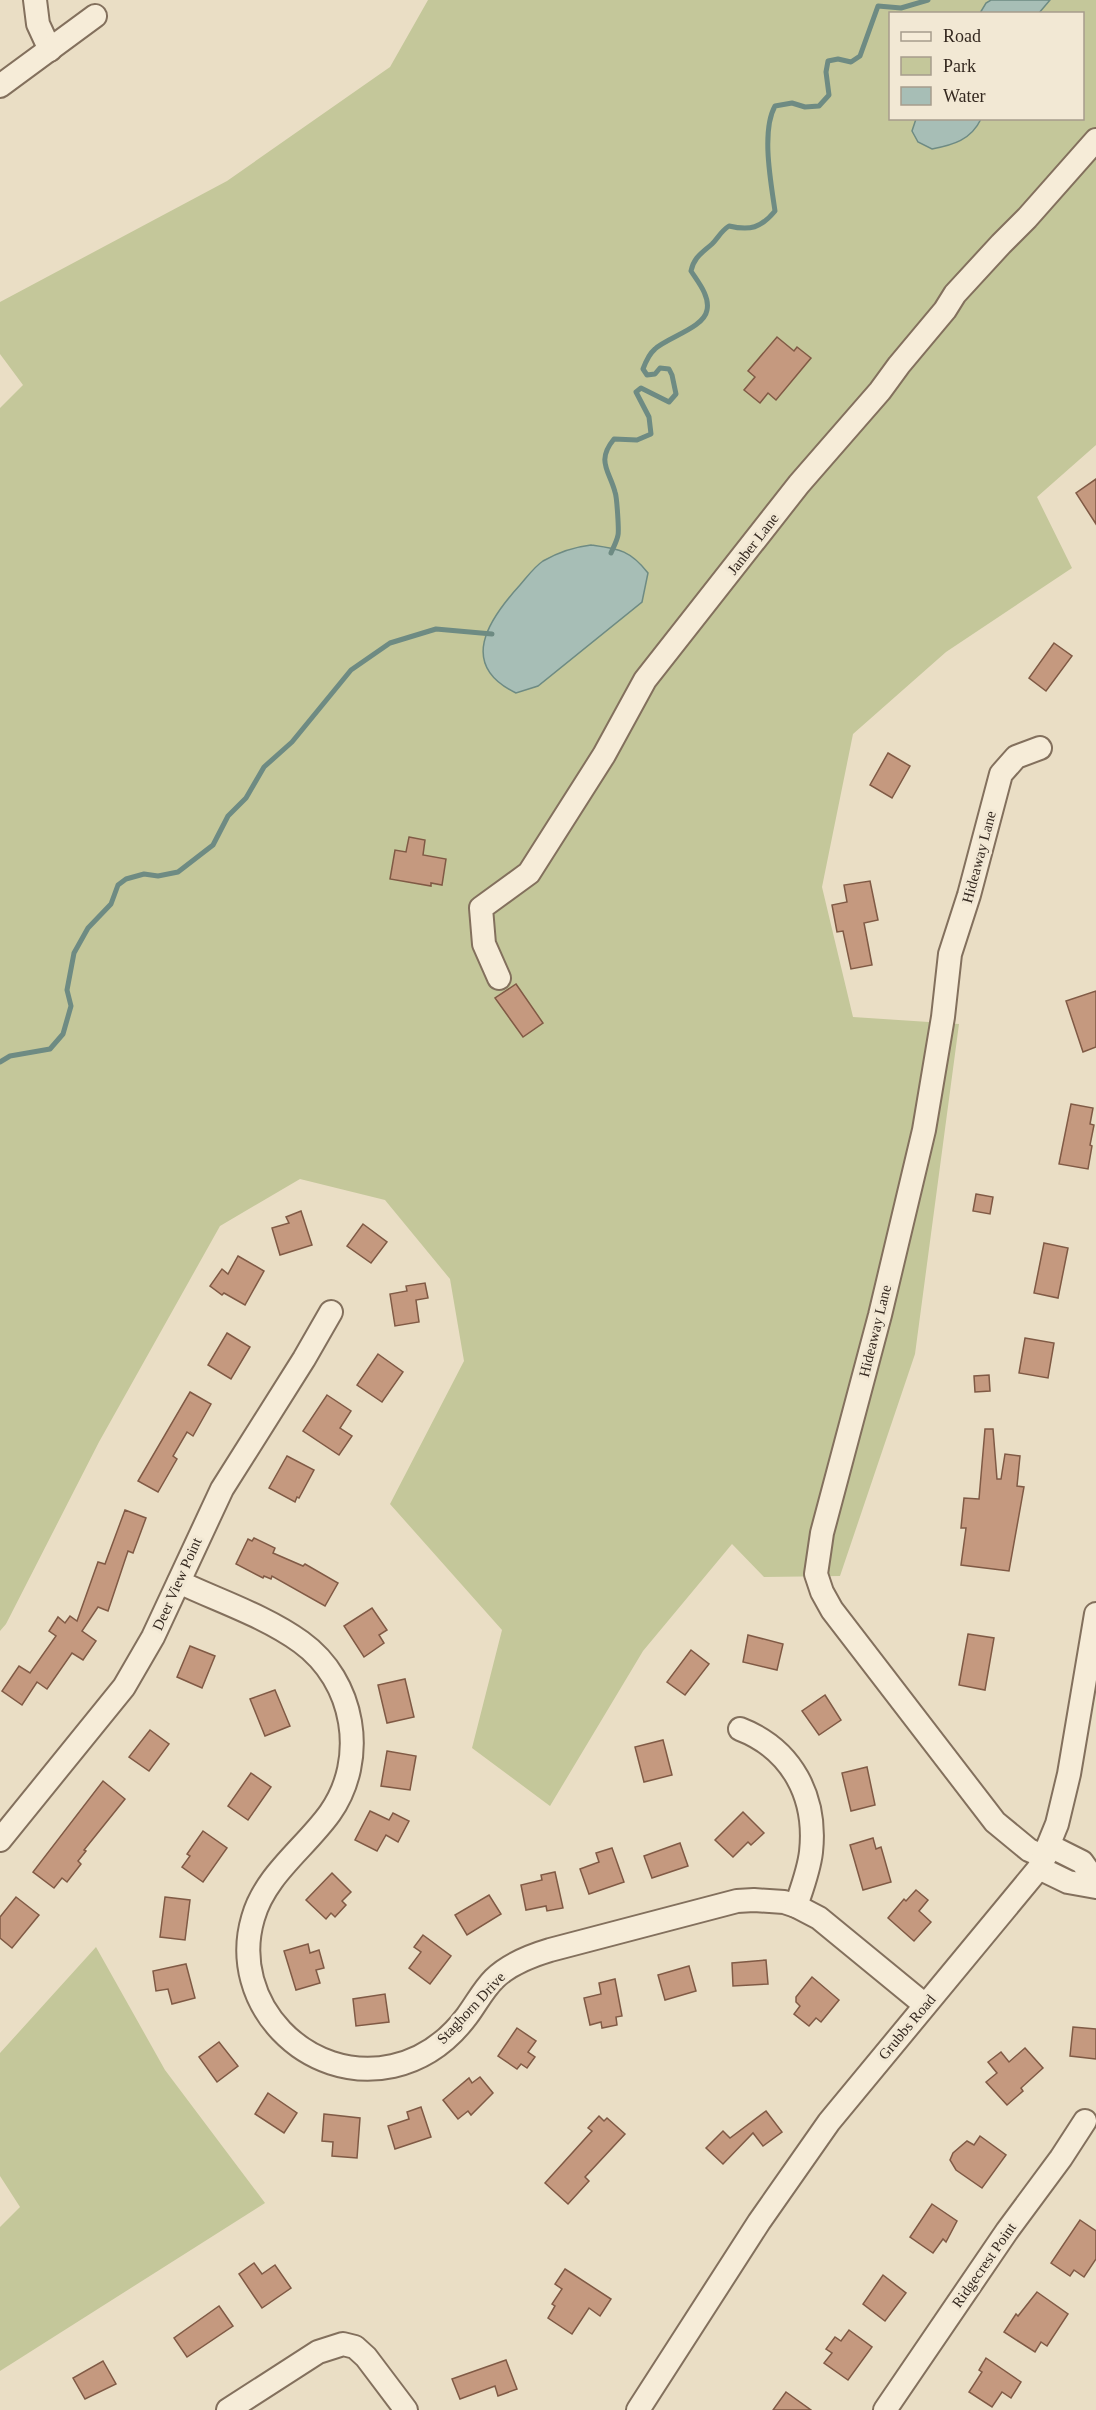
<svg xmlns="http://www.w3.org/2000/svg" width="1096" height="2410" font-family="Georgia,serif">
  <rect width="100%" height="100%" fill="#eadec5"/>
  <g fill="#c4c79a" fill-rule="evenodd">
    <path d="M428,0H1096V445L1037,497L1072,568L946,652L853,734L822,887L853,1017L959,1024L915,1354L840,1576L764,1577L732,1544L643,1651L550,1806L472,1748L502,1630L390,1504L464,1361L450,1279L385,1200L300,1179L220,1226L99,1442L6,1624L0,1631V408L23,385L0,354V302L227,181L390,67ZM890,14H1082V118H890Z"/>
    <path d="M96,1947L165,2070L265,2203L0,2371V2227L20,2207L0,2176V2053Z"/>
  </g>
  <g fill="#a7beb6" stroke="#6e8b83" stroke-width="1.5">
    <path d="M991,0H1050L1039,13H980L986,3Z"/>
    <path d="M916,119V118L981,119C971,140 953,145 932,149L918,142L912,131Z"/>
    <path d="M591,545C619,549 630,550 648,573L642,602L538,686L516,693C458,665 488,620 520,585C527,577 534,567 543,561C557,553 574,547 591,545Z"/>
  </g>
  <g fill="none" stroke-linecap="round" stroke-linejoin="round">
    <g stroke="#6e8b83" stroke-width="5">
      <path d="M611,553C613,548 617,541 618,535C619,531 617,497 615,492C609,470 596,461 614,439L637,440L651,434L649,417L636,392L641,388L669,402L676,394L672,375L669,369L660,368L655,374L647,375L643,369C646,361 649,354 655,349C668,337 704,328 707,310C710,296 698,282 691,271C694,257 702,253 712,244C718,238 721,231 729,226C750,231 761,228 775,211C771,183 761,131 775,106L792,103L805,107L819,106L829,95L826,72L828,61L838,59L851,62L860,56L878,6L901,8L928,0"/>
      <path d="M0,1062L10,1056L50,1049L63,1034L71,1006L67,990L74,953L88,928L111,904L118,885L126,879L144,874L158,876L178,872L213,845L228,816L246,798L264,767L292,742L351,670L390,643L436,629L492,634"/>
    </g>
  </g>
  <g fill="#c5997f" stroke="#805a45" stroke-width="1.5">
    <path d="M777,337L794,351L797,347L811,358L776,400L768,393L760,403L744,390L755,377L748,371Z"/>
    <path d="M1096,479V524L1076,493Z"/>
    <path d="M1054,643L1072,656L1046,691L1029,678Z"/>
    <path d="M888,753L910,766L892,798L870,785Z"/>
    <path d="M409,837L425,840L423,855L446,859L442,885L431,883V886L390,879L395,850L406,852Z"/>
    <path d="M870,881L878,920L864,923L872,965L851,969L843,931L837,932L832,905L847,902L844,885Z"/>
    <path d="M516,984L543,1023L523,1037L495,998Z"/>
    <path d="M1096,991V1047L1083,1052L1066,1001Z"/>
    <path d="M1071,1104L1093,1108L1090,1124L1094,1125L1090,1145L1092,1146L1088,1169L1059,1164Z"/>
    <path d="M976,1194L993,1197L990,1214L973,1211Z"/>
    <path d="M301,1211L312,1245L280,1255L272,1228L289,1223L286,1217Z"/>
    <path d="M363,1224L387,1242L371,1263L347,1246Z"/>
    <path d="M1044,1243L1068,1248L1058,1298L1034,1293Z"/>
    <path d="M238,1256L264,1271L245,1305L224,1293L222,1295L210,1286L222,1269L228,1274Z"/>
    <path d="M425,1283L428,1298L416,1300L419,1322L395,1326L390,1294L407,1291L406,1286Z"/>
    <path d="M227,1333L250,1347L231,1379L208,1365Z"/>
    <path d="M1025,1338L1054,1343L1048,1378L1019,1373Z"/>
    <path d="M378,1354L403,1372L382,1402L357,1385Z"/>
    <path d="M989,1375L990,1391L975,1392L974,1376Z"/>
    <path d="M190,1392L211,1404L193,1436L187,1432L173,1456L177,1459L158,1492L138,1481Z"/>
    <path d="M327,1395L351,1411L340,1428L352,1436L339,1455L303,1431Z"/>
    <path d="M985,1429H993L997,1479H1001L1005,1454L1020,1456L1017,1486L1024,1487L1009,1571L961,1565L966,1528H961L964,1498L979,1499Z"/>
    <path d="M287,1456L314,1470L299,1498L297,1497L295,1502L269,1488Z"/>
    <path d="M125,1510L146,1518L133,1553L128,1551L108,1611L98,1607L82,1631L96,1641L83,1660L72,1653L47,1689L37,1682L22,1705L2,1691L19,1666L30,1673L56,1636L49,1631L58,1617L65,1623L70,1616L77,1621L98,1562L105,1564Z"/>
    <path d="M254,1538L275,1548L273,1553L303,1566L305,1564L338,1583L325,1606L272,1576L271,1579L264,1576L263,1578L236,1564L248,1539L252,1541Z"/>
    <path d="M372,1608L387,1630L379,1635L384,1643L364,1657L344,1626Z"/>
    <path d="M968,1634L994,1638L985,1690L959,1685Z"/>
    <path d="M748,1635L783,1644L777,1670L743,1662Z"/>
    <path d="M190,1646L215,1656L202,1688L177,1677Z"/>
    <path d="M691,1650L709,1664L685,1695L667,1682Z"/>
    <path d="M405,1679L414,1717L387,1723L378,1685Z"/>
    <path d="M275,1690L290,1726L265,1736L250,1699Z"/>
    <path d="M825,1695L841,1720L819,1735L802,1711Z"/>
    <path d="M150,1730L169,1744L149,1771L129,1757Z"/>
    <path d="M663,1740L672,1775L644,1782L635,1747Z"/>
    <path d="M387,1751L416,1756L410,1790L381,1786Z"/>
    <path d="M867,1767L875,1805L851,1811L842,1773Z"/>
    <path d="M251,1773L271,1787L248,1820L228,1806Z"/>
    <path d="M103,1781L125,1799L84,1850L86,1851L78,1861L81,1864L67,1882L62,1878L54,1888L33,1872Z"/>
    <path d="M370,1811L389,1820L393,1813L409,1821L398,1842L386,1835L377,1851L355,1840Z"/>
    <path d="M743,1812L764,1833L751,1845L748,1842L733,1857L715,1840Z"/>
    <path d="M203,1831L227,1848L203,1882L182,1867L190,1856L187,1854Z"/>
    <path d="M873,1838L876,1849L881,1847L891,1882L863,1890L850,1845Z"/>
    <path d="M680,1843L688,1866L652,1878L644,1856Z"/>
    <path d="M612,1848L624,1882L589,1894L580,1869L599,1862L596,1853Z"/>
    <path d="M555,1872L563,1908L547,1911L546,1906L526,1910L521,1885L542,1880L541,1875Z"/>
    <path d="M332,1873L351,1892L342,1901L346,1905L335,1917L331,1913L326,1919L306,1900Z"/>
    <path d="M916,1890L928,1900L919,1911L931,1922L914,1941L888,1918L904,1899L906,1901Z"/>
    <path d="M489,1895L501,1914L467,1935L455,1915Z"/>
    <path d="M16,1897L39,1915L12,1948L0,1938V1917Z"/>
    <path d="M165,1897L190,1900L185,1940L160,1937Z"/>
    <path d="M423,1935L451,1956L430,1984L409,1968L421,1952L414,1947Z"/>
    <path d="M308,1944L310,1953L319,1950L324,1968L316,1970L320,1983L296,1990L284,1951Z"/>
    <path d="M766,1960L768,1984L733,1986L732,1963Z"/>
    <path d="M186,1964L195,1998L172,2004L168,1989L156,1991L153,1971Z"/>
    <path d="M689,1966L696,1991L665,2000L658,1975Z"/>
    <path d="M812,1977L839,2000L821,2022L816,2018L809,2026L794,2014L800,2006L796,2002V1997Z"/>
    <path d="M615,1979L622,2016L616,2017L617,2025L602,2028L601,2022L590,2025L584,1998L601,1994L599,1983Z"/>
    <path d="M385,1994L389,2022L356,2026L353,1999Z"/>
    <path d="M1073,2027L1096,2029V2059L1070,2056Z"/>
    <path d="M517,2028L536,2041L528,2052L535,2057L527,2068L521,2064L517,2069L498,2056Z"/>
    <path d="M219,2042L238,2066L217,2082L199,2057Z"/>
    <path d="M1025,2048L1043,2068L1021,2088L1023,2091L1007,2105L986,2082L997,2073L988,2062L1001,2052L1009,2062Z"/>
    <path d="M480,2077L493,2093L471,2115L468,2111L458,2119L443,2100L469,2078L472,2083Z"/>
    <path d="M268,2093L297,2113L284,2133L255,2114Z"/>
    <path d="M421,2107L431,2137L395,2149L388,2126L409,2119L407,2112Z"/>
    <path d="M766,2111L782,2132L763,2146L753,2133L723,2164L706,2148L723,2131L730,2138Z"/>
    <path d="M324,2114L360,2118L357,2158L332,2156L333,2142L322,2141Z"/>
    <path d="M599,2116L604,2121L607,2118L625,2134L585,2177L589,2181L568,2204L545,2183L592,2131L588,2128Z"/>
    <path d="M980,2136L1006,2155L982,2188L956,2170L950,2160L953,2153L967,2141L974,2145Z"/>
    <path d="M932,2204L957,2221L946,2242L943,2239L933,2253L910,2237Z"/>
    <path d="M1080,2220L1096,2231V2259L1084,2277L1074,2270L1070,2276L1051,2263Z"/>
    <path d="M254,2263L262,2274L275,2265L291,2288L262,2308L239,2274Z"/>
    <path d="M565,2269L611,2299L600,2316L589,2308L572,2334L548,2318L555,2306L552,2304L562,2289L555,2284Z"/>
    <path d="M883,2275L906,2293L885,2321L863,2304Z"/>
    <path d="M1037,2292L1068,2314L1047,2346L1041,2342L1035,2352L1004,2332L1016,2314L1018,2316Z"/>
    <path d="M219,2306L233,2326L187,2357L174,2338Z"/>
    <path d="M849,2330L872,2347L848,2380L824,2363L832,2353L826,2349L835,2337L841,2341Z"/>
    <path d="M986,2358L1021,2382L1011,2398L1002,2392L992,2407L969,2392L982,2372L979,2370Z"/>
    <path d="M506,2360L517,2389L498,2396L495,2386L460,2399L452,2379Z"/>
    <path d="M103,2361L116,2384L85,2399L73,2378Z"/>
    <path d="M786,2392L811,2410H773Z"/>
  </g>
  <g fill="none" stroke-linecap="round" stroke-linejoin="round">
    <g stroke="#83705d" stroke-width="26">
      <g id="minor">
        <path d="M35,0L38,24L50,50"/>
        <path d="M0,86L95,16"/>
        <path d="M1040,748L1016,757L1001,774L969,895L950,954L943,1017L924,1130L880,1315L822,1533L816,1574L822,1592L832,1610L995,1822L1029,1850L1045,1857"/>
        <path d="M499,978L484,944L481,908L529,873L604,755L645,680L799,484L880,391L899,365L945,310L955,294L1001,244L1027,218L1096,140"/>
        <path d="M179,1582C219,1601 265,1616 301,1642C355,1681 368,1759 330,1813C305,1848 265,1875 253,1918C228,2003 307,2085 393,2066C424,2059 449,2040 467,2016C476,2004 483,1990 494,1979C509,1964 530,1956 550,1950L737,1901L754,1900L784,1902L796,1906L819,1918L925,2005"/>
        <path d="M740,1729C792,1749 817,1797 811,1852C809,1870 802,1888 796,1906"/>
        <path d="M0,1840L124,1687L153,1637L222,1489L304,1359L331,1312"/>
        <path d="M1050,1846L1082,1862L1096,1882"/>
        <path d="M1039,1868L1068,1882L1096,1887"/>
        <path d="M228,2410L318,2352L343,2344L355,2347L366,2357L406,2410"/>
        <path d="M638,2410L759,2222L829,2122L1039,1868L1057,1824L1069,1774L1096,1614"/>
        <path d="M885,2410L1007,2231L1061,2158L1085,2121"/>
      </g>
    </g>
    <use href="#minor" stroke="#f6ecd8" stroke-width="22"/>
  </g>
  <g text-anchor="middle" stroke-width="6" stroke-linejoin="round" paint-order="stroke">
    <g font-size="15" fill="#352920" stroke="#f2e8d4">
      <text transform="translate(753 544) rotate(-52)" y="5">Janber Lane</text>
      <text transform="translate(979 857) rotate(-75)" y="5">Hideaway Lane</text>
      <text transform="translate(875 1331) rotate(-76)" y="5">Hideaway Lane</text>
      <text transform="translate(177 1584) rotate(-66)" y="5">Deer View Point</text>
      <text transform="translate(471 2008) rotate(-47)" y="5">Staghorn Drive</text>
      <text transform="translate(907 2027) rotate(-50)" y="5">Grubbs Road</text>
      <text transform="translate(984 2265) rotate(-55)" y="5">Ridgecrest Point</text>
    </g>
  </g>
  <rect x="889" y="12" width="195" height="108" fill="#f2e8d4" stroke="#a69c8c" stroke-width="1.5"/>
  <rect x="901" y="32" width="30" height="9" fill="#f6ecd8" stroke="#a69c8c" stroke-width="1.5"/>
  <text x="943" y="42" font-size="18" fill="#352920">Road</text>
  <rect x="901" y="57" width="30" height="18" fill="#c4c79a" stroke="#a69c8c" stroke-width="1.5"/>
  <text x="943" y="72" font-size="18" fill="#352920">Park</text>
  <rect x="901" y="87" width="30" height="18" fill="#a7beb6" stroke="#a69c8c" stroke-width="1.5"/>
  <text x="943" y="102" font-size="18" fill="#352920">Water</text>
</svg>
